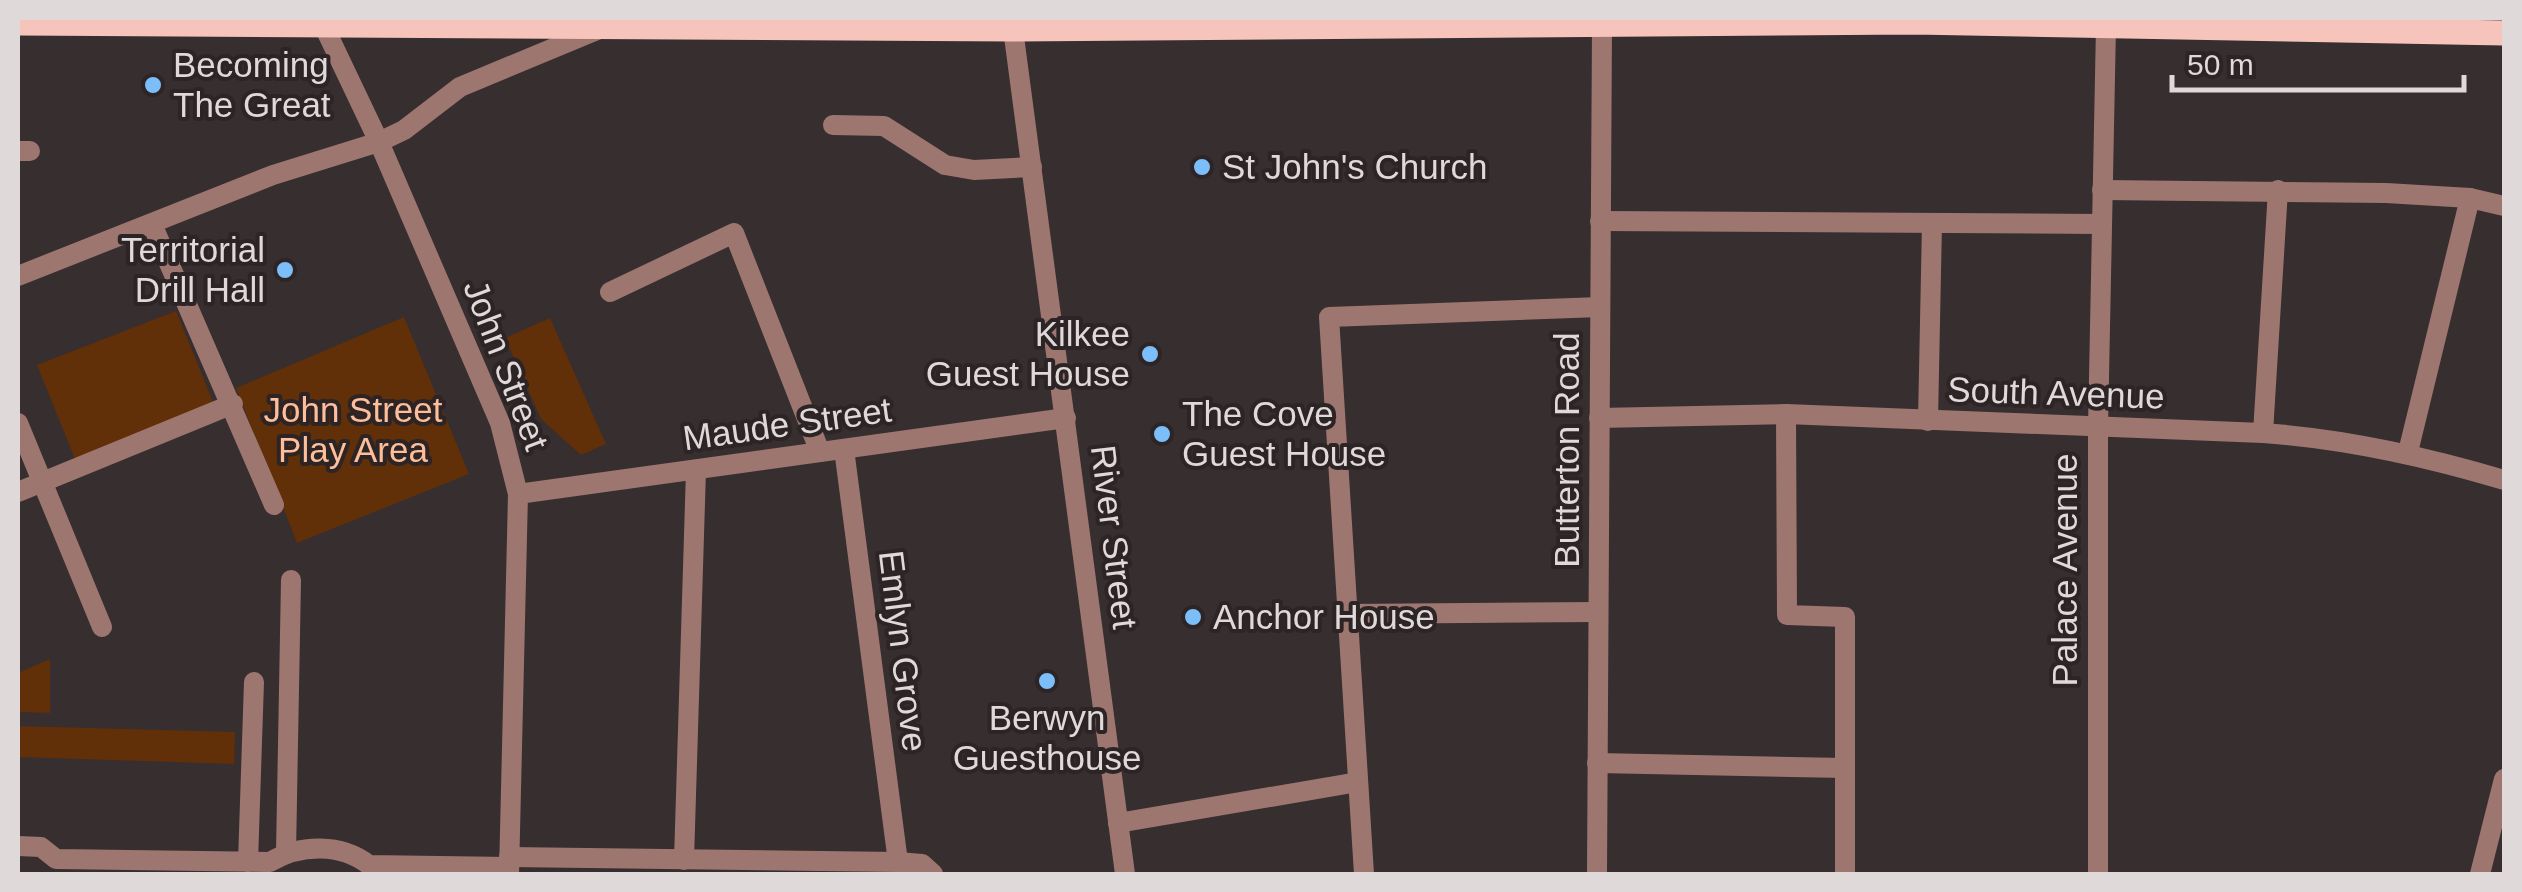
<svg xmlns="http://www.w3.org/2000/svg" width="2522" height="892" font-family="Arial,sans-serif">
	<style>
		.green { fill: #612f08 }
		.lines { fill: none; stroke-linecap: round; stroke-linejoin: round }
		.service { stroke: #9e7670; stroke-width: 20 }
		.minor { stroke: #9e7670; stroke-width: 20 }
		.primary { stroke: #f7c4bc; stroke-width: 25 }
		.poi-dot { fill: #7cbef9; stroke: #2d2426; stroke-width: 4 }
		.labels { text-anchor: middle; stroke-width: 8; stroke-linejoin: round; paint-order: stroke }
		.poi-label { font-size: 35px; fill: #dfd9da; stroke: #2d2426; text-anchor: start }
		.street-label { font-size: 35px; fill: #dfd9da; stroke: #2d2426 }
		.park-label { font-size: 35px; fill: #fdbe99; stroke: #2d2426 }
	</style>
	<rect width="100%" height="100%" fill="#372e30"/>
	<g class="green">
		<polygon points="176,311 214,404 75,459 37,365"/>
		<polygon points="404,317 469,474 297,543 236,388"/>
		<polygon points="550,318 606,444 581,455 541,419 505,338"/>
		<polygon points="50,659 50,713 18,712 18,673"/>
		<polygon points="18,726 235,732 234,764 18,757"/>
	</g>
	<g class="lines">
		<g class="service">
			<polyline points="833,125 884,126 945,165 974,170 1032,167"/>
			<polyline points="18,151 30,151"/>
			<polyline points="2102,190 2386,193 2470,198 2504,206"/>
			<polyline points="1600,221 2102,224"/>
			<polyline points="152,224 274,505"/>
			<polyline points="610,292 734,233 820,452"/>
			<polyline points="1786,414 1787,615 1845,617 1845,874"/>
			<polyline points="1928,421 1932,223"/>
			<polyline points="2263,433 2278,190"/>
			<polyline points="2408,452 2470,198"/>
			<polyline points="18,492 233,404"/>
			<polyline points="1348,614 1598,612"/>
			<polyline points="1597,763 1845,768"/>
			<polyline points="1118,823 1358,782"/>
			<polyline points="286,853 291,580"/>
			<polyline points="684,860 696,470"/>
			<polyline points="248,862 254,682"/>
			<polyline points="898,862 922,864 933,874"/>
			<polyline points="1364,874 1329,317 1600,307"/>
		</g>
		<g class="minor">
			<polyline points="320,18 379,142 500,423 518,494 509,874"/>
			<polyline points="1013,29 1125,874"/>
			<polyline points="18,276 273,175 379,142 404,130 460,87 597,30"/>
			<path d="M1599,418L1786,414L2263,433C2347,439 2424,456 2504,480"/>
			<polyline points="18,423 102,627"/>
			<polyline points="518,494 1066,418"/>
			<path d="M18,846L41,847L56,859L270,862C300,844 341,843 369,865L509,867"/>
			<polyline points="509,857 898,862 844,449"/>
			<polyline points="1597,874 1602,26"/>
			<polyline points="2098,874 2098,428 2106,26"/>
			<polyline points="2480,874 2504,779"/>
		</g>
		<polyline class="primary" points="18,23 1013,29 1915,22 2504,33"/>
	</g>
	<g class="poi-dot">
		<circle cx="153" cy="85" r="10"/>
		<circle cx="1202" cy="167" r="10"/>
		<circle cx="285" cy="270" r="10"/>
		<circle cx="1150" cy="354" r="10"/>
		<circle cx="1162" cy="434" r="10"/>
		<circle cx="1193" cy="617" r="10"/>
		<circle cx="1047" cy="681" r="10"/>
	</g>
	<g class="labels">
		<g class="poi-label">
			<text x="173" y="77">Becoming<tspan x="173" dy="40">The Great</tspan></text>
			<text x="1222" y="179">St John's Church</text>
			<text x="265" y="262" text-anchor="end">Territorial<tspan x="265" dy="40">Drill Hall</tspan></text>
			<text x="1130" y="346" text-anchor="end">Kilkee<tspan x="1130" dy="40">Guest House</tspan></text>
			<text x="1182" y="426">The Cove<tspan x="1182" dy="40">Guest House</tspan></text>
			<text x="1213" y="629">Anchor House</text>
			<text x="1047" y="730" text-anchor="middle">Berwyn<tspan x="1047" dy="40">Guesthouse</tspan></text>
		</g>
		<g class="street-label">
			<text transform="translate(506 365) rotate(69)" y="12">John Street</text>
			<text transform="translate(2056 393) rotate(2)" y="12">South Avenue</text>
			<text transform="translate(787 424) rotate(-8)" y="12">Maude Street</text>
			<text transform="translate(1567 450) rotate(-90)" y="12">Butterton Road</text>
			<text transform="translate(1114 537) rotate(83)" y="12">River Street</text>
			<text transform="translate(2065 570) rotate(-90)" y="12">Palace Avenue</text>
			<text transform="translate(903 651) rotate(83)" y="12">Emlyn Grove</text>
		</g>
		<g class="park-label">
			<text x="353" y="422">John Street<tspan x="353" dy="40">Play Area</tspan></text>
		</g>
	</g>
	<rect width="2522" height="892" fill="none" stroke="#dfd9da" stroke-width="40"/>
	<path d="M2172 75v15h292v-15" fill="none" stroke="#dfd9da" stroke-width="5"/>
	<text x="2187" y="75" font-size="30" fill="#dfd9da" stroke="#2d2426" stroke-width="8" paint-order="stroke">50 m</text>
</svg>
